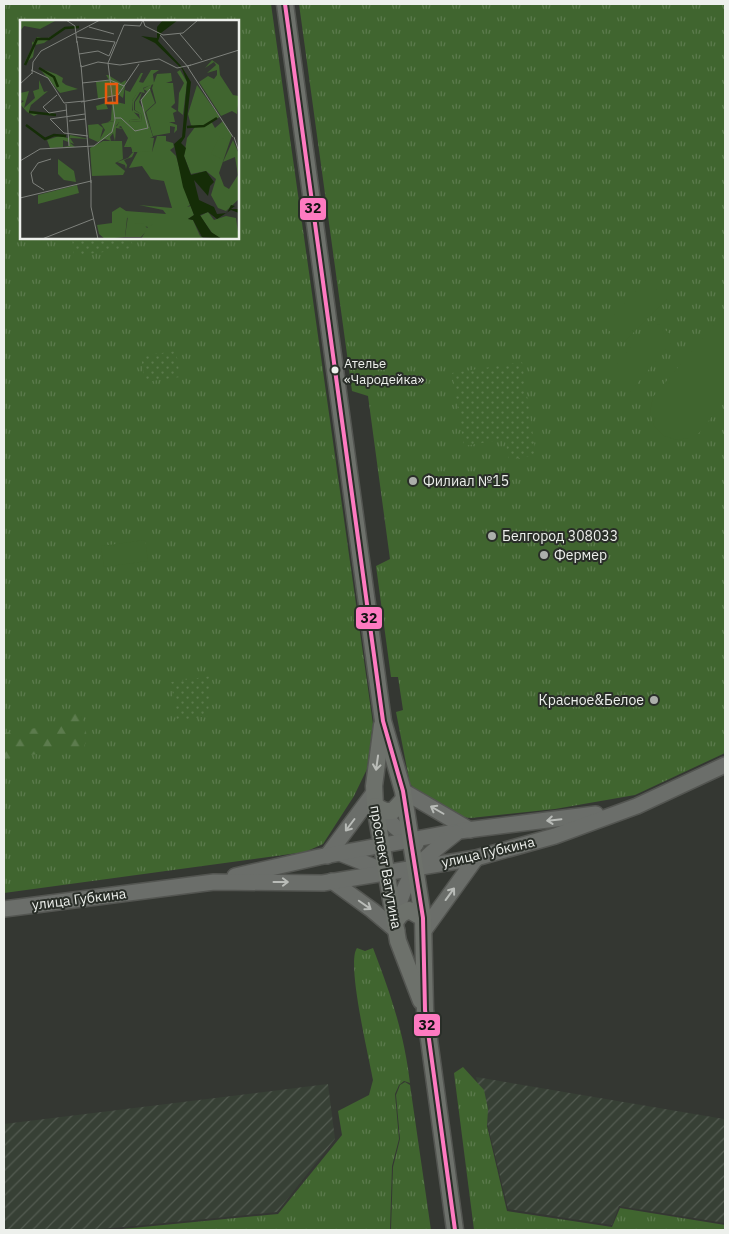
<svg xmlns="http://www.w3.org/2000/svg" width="729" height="1234" font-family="'IBM Plex Sans',sans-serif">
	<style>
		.industrial { fill: url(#industrial-furrows) }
		.grass { fill: url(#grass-tufts); fill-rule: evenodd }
		.forest { fill: url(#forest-firs) }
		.park { fill: url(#park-dots) }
		.garden { fill: #40652f }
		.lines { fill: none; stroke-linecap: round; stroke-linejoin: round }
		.secondary-casing { stroke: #535551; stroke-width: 18 }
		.primary-casing { stroke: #535551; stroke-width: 19 }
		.secondary { stroke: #6b6e6a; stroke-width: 15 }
		.primary { stroke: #6d716b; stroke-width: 16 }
		.bus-1-casing { stroke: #292e28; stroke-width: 8 }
		.bus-1 { stroke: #fe7ac1; stroke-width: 4 }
		.oneway { stroke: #babdb8 }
		.oneway2 { stroke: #b9bcb8 }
		.bus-dot { fill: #edf0ec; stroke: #292e28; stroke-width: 2 }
		.poi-dot { fill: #acafab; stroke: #292e28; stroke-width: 2 }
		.labels { text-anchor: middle; stroke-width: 4; stroke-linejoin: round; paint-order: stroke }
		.bus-label { font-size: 13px; fill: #edf0ec; stroke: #292e28; text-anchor: start }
		.poi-label { font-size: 14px; fill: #edf0ec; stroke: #292e28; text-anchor: start }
		.street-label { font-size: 14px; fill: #edf0ec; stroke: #292e28 }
		.inset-river { fill: none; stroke: #152d07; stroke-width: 2.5 }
		.inset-road { fill: none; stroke: #7e817c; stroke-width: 1 }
		.view { fill: #e8590c; fill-opacity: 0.15; stroke: #e8590c; stroke-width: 2.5 }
		.inset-edge { fill: none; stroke: #edf0ec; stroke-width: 2.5 }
		.line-badge { stroke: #292e28; stroke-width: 2 }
		.pale-badge-label { font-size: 14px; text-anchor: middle; font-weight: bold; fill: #111 }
	</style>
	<defs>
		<pattern id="industrial-furrows" width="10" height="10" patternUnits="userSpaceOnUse" patternTransform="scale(1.25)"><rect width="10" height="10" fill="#374035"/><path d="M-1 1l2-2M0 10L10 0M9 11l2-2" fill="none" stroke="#545c52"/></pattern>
		<pattern id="grass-tufts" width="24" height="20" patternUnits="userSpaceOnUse" patternTransform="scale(1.25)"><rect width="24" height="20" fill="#40652f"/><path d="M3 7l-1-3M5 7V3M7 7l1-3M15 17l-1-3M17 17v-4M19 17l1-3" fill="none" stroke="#5c7b4d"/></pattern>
		<pattern id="forest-firs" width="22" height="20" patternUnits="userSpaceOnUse" patternTransform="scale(1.25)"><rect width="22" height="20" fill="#40652f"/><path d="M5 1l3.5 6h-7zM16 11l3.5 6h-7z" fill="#5c7b4d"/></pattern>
		<pattern id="park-dots" width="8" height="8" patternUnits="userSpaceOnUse" patternTransform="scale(1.25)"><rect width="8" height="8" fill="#40652f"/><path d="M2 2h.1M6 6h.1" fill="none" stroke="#5c7b4d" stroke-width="1.8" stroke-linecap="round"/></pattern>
	</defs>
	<rect width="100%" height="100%" fill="#343732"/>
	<g class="industrial">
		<polygon points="476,1077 724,1119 725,1117 725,1223 619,1206 612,1225 508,1209"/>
		<polygon points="328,1084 335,1139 277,1212 92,1230 4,1230 4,1124"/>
	</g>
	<g class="grass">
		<path d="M4,4H271L373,724L367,769L354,796L323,844L305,852L4,893ZM21,21H238V238H21Z"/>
		<polygon points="299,4 725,4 725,753 635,795 555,809 471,818 462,817 416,790 410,784 396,712 403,710 398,677 391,677 376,566 390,559 368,396 352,391"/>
		<path d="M357,948L365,951L373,948C391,995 404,1033 410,1083L404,1081L399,1085L395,1094L399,1139L392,1166L390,1230H112L278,1214L342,1135L338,1111L369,1095L373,1080C369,1057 346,963 357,948Z"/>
		<polygon points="463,1067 484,1090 488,1109 487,1126 507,1211 612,1227 620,1208 725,1225 725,1230 474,1230 454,1073"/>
		<polygon points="405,1082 410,1085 431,1230 391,1230 393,1167 400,1139 396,1095 400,1085"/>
	</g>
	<path class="forest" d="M72,713H81C85,725 89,735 84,747L4,759V733L62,724Z"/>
	<g class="park">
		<polygon points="72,238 131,238 133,248 74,256"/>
		<polygon points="176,351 180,377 145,382 141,356"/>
		<polygon points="522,362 536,455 509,460 505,439 464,446 452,373"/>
		<polygon points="211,676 208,716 177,721 171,682"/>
	</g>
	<g class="garden">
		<polygon points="646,280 667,299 623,343 604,326"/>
		<polygon points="725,312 725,400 699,433 689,438 677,440 664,436 654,426 650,412 653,397"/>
		<polygon points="653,320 675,338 630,392 609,374"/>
		<polygon points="145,540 148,561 104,567 101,546"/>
	</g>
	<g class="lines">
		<g class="secondary-casing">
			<g id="secondary">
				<polyline points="403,791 470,830"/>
				<polyline points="375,806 395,827 416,844"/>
				<polyline points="342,854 387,872"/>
				<polyline points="327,856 373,794"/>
				<polyline points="235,876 319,857 459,831 596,814"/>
				<polyline points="332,881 372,910 397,931"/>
				<polyline points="4,909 214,882 323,883 476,858 555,836 637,806 725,765"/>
				<path d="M395,920C405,873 419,862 456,833"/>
				<polyline points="425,929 476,858"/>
			</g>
		</g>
		<g class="primary-casing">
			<g id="primary">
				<polyline points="285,4 383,721 403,791 423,918 425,1010 455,1230"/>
				<polyline points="382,725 374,786 375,806 398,941 421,1001"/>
				<polyline points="375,806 385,811 393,811 404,799"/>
				<polyline points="395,922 401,914 409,910 423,918"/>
			</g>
		</g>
		<use href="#secondary" class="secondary"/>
		<use href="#primary" class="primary"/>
		<g class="bus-1-casing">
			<polyline id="bus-1" points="285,4 383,721 403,791 423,918 425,1010 455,1230"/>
		</g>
		<use href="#bus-1" class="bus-1"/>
	</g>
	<defs><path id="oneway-shaft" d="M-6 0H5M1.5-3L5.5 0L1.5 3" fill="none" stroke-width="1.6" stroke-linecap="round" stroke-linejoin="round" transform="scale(1.25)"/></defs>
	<use class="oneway" href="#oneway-shaft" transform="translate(377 763) rotate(98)"/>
	<g class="oneway2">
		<use href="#oneway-shaft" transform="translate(437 810) rotate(-150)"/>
		<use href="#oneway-shaft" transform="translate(554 820) rotate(174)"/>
		<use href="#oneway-shaft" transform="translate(350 825) rotate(127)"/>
		<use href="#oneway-shaft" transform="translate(281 882)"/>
		<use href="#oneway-shaft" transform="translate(450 894) rotate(-54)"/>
		<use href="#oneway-shaft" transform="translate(365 905) rotate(35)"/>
	</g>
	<circle class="bus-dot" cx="335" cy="370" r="4.5"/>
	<g class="poi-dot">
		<circle cx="413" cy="481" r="5"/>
		<circle cx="492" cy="536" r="5"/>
		<circle cx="544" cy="555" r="5"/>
		<circle cx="654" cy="700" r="5"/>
	</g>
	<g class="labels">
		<g class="bus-label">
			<text x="344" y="368">Ателье<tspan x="344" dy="16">«Чародейка»</tspan></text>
		</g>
		<g class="poi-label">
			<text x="423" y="486">Филиал №15</text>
			<text x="502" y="541">Белгород 308033</text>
			<text x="554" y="560">Фермер</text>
			<text x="644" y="705" text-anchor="end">Красное&amp;Белое</text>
		</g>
		<g class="street-label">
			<text transform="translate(488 852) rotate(-13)" y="5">улица Губкина</text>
			<text transform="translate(386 867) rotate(80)" y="5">проспект Ватутина</text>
			<text transform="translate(79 899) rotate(-7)" y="5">улица Губкина</text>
		</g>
	</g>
	<g transform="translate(20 20)">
		<rect width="219" height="219" fill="#343732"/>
		<path d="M121,53H123L119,62L124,63L112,81V90L120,99L110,100L109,102L122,101L121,94L115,90V82L122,72L119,82L124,91L121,80L127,71L123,69L132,64L130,69L135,83L125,92L133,117L130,118H134L132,132H112V127H106L110,119L99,102L96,106L103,109L96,108L95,121L93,113L90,117L91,121L85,119L78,122L69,118L68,105L78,104L83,108L80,119L85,110L81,104L94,101L88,102L91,100L92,85L86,84L88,89L77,90L76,86L92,81L105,84V70L110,72ZM86,55H88L101,63L106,60L103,78L99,75L78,79L76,62L89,60ZM19,60L24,72L28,71L11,85L9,91L18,94L14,96L7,92L0,84L4,81L0,80V73L9,71L4,88L15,78L13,71L19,69ZM49,114V118L50,115L69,119L50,118L54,124L43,120V127L49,126V122L55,127H49L30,128L27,120L39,116L48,118ZM38,139L54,151L56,162L44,160L38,154Z" fill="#40652f"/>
		<path d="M39,12L24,23L15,25L13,37L4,44L13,25L12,24V21L13,23L17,17L26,19ZM192,40L199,45L200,55L213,75L219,76L217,94L212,91L201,96L179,62L188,56L194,59L197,55V50L187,53L196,45L194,42L185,48ZM19,48L36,54L43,58L42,62L46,65L58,69L40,73ZM131,50H139L133,54L134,64L123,68L125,73L120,72L114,82V90L121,94L122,101L110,102L116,109L123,108L120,114L121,111L115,110L108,105L110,100L120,99L119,94L113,92L112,81ZM151,53L152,61L146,63H153L155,83L151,87L157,91L153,93L155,102H149L157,105V110L154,113L155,107L150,106V113L133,116L126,92L136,83L132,68L137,54ZM177,65L200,97L191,101L195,108L203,101L212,115L199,153L204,166L209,169L218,155L215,137L203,142L213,120L219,134V179L206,191L198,188L191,175L196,159L186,151L171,154L164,136L167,118L175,107L171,105L168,94ZM99,102L105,104L111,116L109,125L106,126L112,127L114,133L112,137L104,140L107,145L106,149L105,145L97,142L108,138L113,132L111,127H104L108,118L101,106L96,108ZM137,116H146V121L153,123L154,127L150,130L156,136L170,185L167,187L171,186L174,195L168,199L173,200L180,216L185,219H121L128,207L114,204V196L107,198L105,217L85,219L79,214L77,205L92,203V192L100,187L106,191L146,194L143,190L119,185L152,188L144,161L131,159L122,146L109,148L118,131L132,132ZM188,192L194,200L206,196L216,198L219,219H202L193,214L180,196Z" fill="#40652f"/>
		<path d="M160,50L167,62L163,95L158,91L159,73L164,63L157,52Z" fill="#40652f"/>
		<path d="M0,0H37L20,9L4,6L0,11ZM210,115L202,139L191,134L200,116L204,119ZM83,121H102L103,139L95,143L105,151L103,155L72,156L70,128Z" fill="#40652f"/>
		<path d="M57,165L59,173L18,184V175ZM108,196H114V204L123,203L127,208L133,204L121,217H105Z" fill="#40652f"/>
		<path d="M143,0H158L141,13L138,21L162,47L171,62L165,117L161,123L166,128L164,136L171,155L186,151L194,162L190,166L188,176L174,160L179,180L194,187L197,194L207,193L211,185L215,186L211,189H219V193L211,190L197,199L188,192L180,195L191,212L202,219L182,217L173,200L168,199L174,195L163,167L154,124L162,117L167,62L162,49L135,23L121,16L137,18V7Z" fill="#152d07"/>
		<path class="inset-river" d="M5,45L17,19H29L45,8L59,7M19,48L34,57L38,67M9,92L36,95M6,105L25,119L34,115L46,116M167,107L184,106L197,98"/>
		<path class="inset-road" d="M46,0L55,6L57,23M123,0L125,6L143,15L163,13L178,0M104,5L120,6L123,0M69,7L94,14M160,14L182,40M140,15L169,48M57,17L95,22L89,36M57,21L61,47L78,42L100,45L139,39L157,48L171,45M59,34L78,31L89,36M61,45L71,163M167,46L213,117M168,46L219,30M11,50L28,58L44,83L64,81M12,54L13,42L21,31L80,0M62,63L90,60L104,66M0,64L12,53M37,75L23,87L29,93L47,90M61,82L98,75L119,44M46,84L49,126M95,98H101L115,111L128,108L121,80L130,69M49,101L65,99M44,113L30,99L65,94M44,113L68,116M214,117L219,132M0,141L20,129L74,126L92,112L95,100L88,43L104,5M71,160V187L78,219M24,170L13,163L11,153L18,143L31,139M0,178L71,161M22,219L73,199"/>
		<path class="view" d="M86,64H97V83H86Z"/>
		<rect width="219" height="219" class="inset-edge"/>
	</g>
	<g class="line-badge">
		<rect x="299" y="197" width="28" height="24" rx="5" fill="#fe7ac1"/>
		<rect x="355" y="606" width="28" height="24" rx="5" fill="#fe7ac1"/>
		<rect x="413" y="1013" width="28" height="24" rx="5" fill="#fe7ac1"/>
	</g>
	<g class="pale-badge-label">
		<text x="313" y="213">32</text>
		<text x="369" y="623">32</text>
		<text x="427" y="1030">32</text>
	</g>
	<rect width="729" height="1234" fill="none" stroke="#edf0ec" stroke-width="10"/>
</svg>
